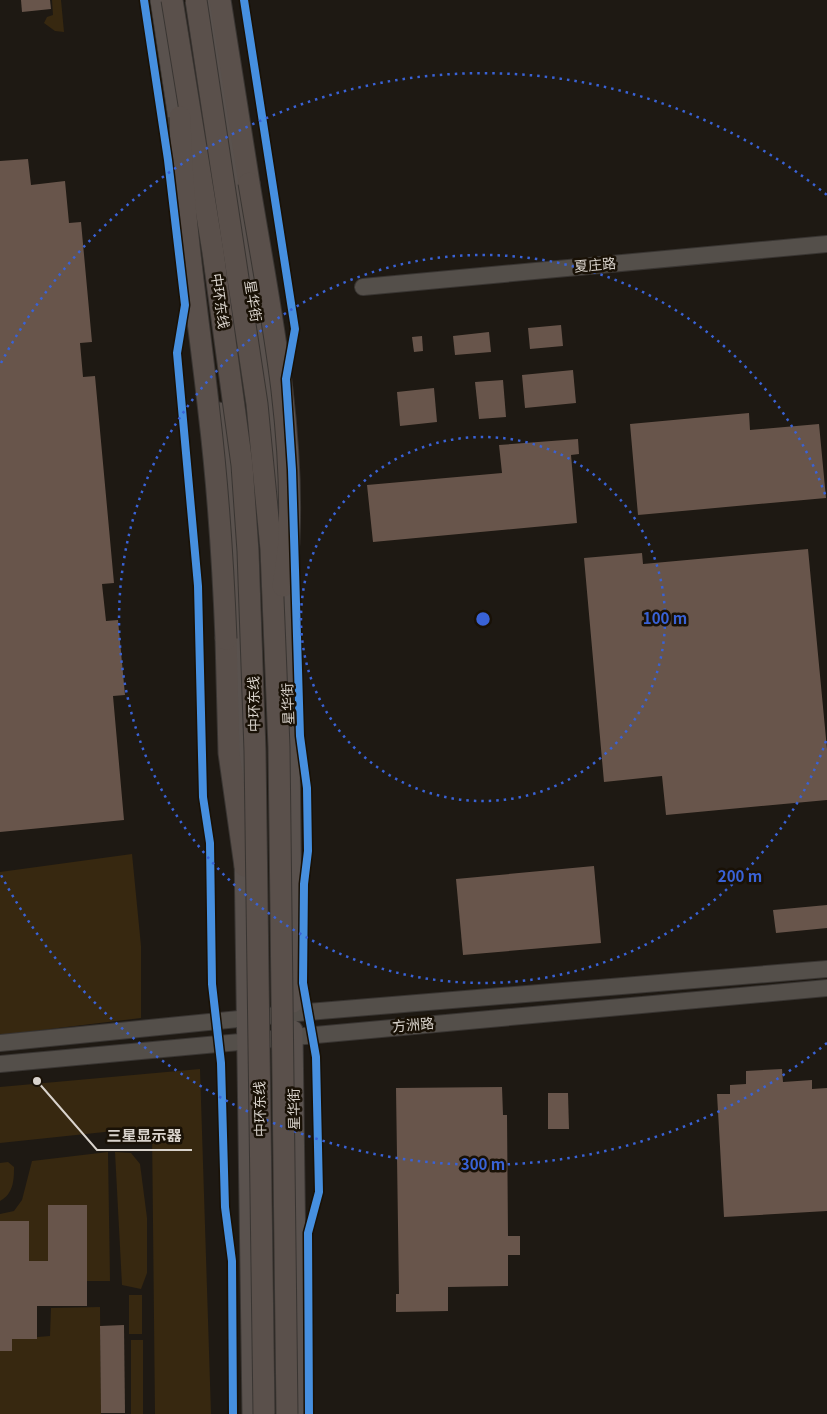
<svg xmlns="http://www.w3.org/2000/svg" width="827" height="1414" font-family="Georgia,'Noto Sans SC',serif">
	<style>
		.green { fill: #372810 }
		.building { fill: #68554b }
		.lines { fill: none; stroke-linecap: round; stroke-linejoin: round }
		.secondary-casing { stroke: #393532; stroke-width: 18 }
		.primary-casing { stroke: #393532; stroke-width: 21 }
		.highway-casing { stroke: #393532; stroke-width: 23 }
		.secondary { stroke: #544f4a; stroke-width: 16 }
		.primary { stroke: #5a524e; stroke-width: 19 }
		.highway { stroke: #5a504b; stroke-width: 21 }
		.highway-bridge-casing { stroke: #393532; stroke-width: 23; stroke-linecap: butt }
		.highway-bridge { stroke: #5a504b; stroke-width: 21 }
		.cycleway-casing { stroke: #191106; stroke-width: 11 }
		.cycleway { stroke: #468fdf; stroke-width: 8 }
		.ring { fill: none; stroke: #3962d6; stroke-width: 2.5; stroke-dasharray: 2.5 5 }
		.labels { text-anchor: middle; stroke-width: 5; stroke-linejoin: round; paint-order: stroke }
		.street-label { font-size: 14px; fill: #d9d3cc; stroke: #191106 }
		.centre { fill: #3962d6; stroke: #191106; stroke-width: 2.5 }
		.ring-label { font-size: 15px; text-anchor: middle; font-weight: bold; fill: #3962d6; stroke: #191106; stroke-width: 5; stroke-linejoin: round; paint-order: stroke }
		.leader { fill: none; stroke: #d9d3cc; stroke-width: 2 }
		.callout-dot { fill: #d9d3cc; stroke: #191106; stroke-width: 2 }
		.callout-label { font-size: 15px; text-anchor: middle; font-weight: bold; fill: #d9d3cc; stroke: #191106; stroke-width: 5; stroke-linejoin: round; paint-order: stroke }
	</style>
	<rect width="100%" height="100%" fill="#1e1913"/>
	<g class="green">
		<polygon points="52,0 61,0 64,32 55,31 44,23 47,17 53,15"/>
		<polygon points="132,854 141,946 141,1018 0,1035 0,872"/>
		<polygon points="200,1069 211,1414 155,1414 152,1127 0,1143 0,1087"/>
		<polygon points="108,1152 110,1281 87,1281 87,1205 48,1205 48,1261 29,1261 29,1221 0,1221 0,1214 14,1211 22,1200 32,1161"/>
		<polygon points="115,1152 131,1153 140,1164 147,1218 147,1273 141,1289 122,1285"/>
		<path d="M8,1162L14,1167C14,1181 13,1194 0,1201V1163Z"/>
		<rect x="129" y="1295" width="13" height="39"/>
		<polygon points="100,1307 101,1414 0,1414 0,1351 12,1350 12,1339 50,1336 51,1308"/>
		<rect x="131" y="1340" width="12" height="74"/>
	</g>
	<g class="building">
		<polygon points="21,0 50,0 51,9 22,12"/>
		<polygon points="28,159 31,185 65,181 69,223 81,222 92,342 80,343 83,377 95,376 114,583 102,584 106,621 118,620 125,695 113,696 124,820 0,832 0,161"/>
		<polygon points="561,325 563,346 530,349 528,328"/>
		<polygon points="489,332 491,352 455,355 453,336"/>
		<polygon points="422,336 423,351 414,352 412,337"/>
		<polygon points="573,370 576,403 525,408 522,375"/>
		<polygon points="503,380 506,417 479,419 475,382"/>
		<polygon points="434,388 437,422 400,426 397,392"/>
		<polygon points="749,413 750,430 819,424 826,498 638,515 630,424"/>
		<polygon points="578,439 579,454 571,455 577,523 373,542 367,485 502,473 499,445"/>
		<polygon points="808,549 827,749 827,800 666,815 662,776 604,782 584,558 642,553 643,564"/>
		<polygon points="594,866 601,943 463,955 456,879"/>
		<polygon points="827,905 827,928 776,933 773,910"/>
		<polygon points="782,1069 783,1082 812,1080 812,1089 827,1088 827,1211 724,1217 717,1094 730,1094 730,1085 746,1084 746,1071"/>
		<polygon points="502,1087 503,1115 507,1115 508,1236 520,1236 520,1255 508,1255 508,1286 448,1287 448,1311 396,1312 396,1294 399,1294 396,1088"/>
		<polygon points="548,1093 568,1093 569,1129 548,1129"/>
		<polygon points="48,1205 87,1205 87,1306 37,1306 37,1339 12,1339 12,1351 0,1351 0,1221 29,1221 29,1261 48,1261"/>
		<polygon points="124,1325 125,1413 101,1413 100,1326"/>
	</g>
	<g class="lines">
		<g class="secondary-casing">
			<g id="secondary">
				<polyline points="363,287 827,244"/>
				<polyline points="0,1043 308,1012 827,969"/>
				<polyline points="0,1064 827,988"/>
			</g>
		</g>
		<g class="primary-casing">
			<g id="primary">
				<polyline points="160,0 180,132"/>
				<polyline points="208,0 277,462 280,521"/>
				<polyline points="219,412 233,553 242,791"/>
				<polyline points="283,570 290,748 293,1003"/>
				<polyline points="244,851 252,1414"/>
				<polyline points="293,1030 298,1414"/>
			</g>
		</g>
		<g class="highway-casing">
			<g id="highway">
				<polyline points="220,0 249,183"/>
				<polyline points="226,639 229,753 245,866"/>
			</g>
		</g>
		<use href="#secondary" class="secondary"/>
		<use href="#primary" class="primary"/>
		<use href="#highway" class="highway"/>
		<g class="highway-bridge-casing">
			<g id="highway-bridge">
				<polyline points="172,0 213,252 242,465 248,551 255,751 264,1414"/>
				<polyline points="196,0 257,404 271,549 279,747 287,1414"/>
				<path d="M180,117C182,216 198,313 209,412C218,487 223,563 226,639"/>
				<path d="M249,183C268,299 294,419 289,537C289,554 285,570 283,586"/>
			</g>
		</g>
		<use href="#highway-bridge" class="highway-bridge"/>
		<g class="cycleway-casing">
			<g id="cycleway">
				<polyline points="144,0 168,160 185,305 177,353 198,586 203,797 210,843 212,984 221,1063 225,1207 232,1261 233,1414"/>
				<polyline points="244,0 295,329 286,379 292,470 300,736 307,788 308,851 304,884 303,983 316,1057 319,1192 308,1233 309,1414"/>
			</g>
		</g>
		<use href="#cycleway" class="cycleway"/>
	</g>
	<g class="ring">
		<circle cx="483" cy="619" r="182"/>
		<path d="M826 741A364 364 0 1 1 826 497"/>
		<path d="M827 1043A546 546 0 0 1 1 875M1 363A546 546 0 0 1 827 195"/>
	</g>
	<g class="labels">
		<g class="street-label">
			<text transform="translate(595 265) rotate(-5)" y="5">夏庄路</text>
			<text transform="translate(220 301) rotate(82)" y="5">中环东线</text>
			<text transform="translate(253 301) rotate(81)" y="5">星华街</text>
			<text transform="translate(254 704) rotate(-91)" y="5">中环东线</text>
			<text transform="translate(288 704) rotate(-92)" y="5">星华街</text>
			<text transform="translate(413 1025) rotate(-5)" y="5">方洲路</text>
			<text transform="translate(260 1109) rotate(-91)" y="5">中环东线</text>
			<text transform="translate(294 1109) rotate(-91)" y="5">星华街</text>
		</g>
	</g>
	<circle cx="483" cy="619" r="8" class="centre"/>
	<g class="ring-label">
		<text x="665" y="624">100 m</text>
		<text x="740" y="882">200 m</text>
		<text x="483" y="1170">300 m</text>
	</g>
	<path class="leader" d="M37 1081L97 1150H192"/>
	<circle class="callout-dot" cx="37" cy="1081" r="5"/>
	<g class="callout-label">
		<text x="144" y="1141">三星显示器</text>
	</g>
</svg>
